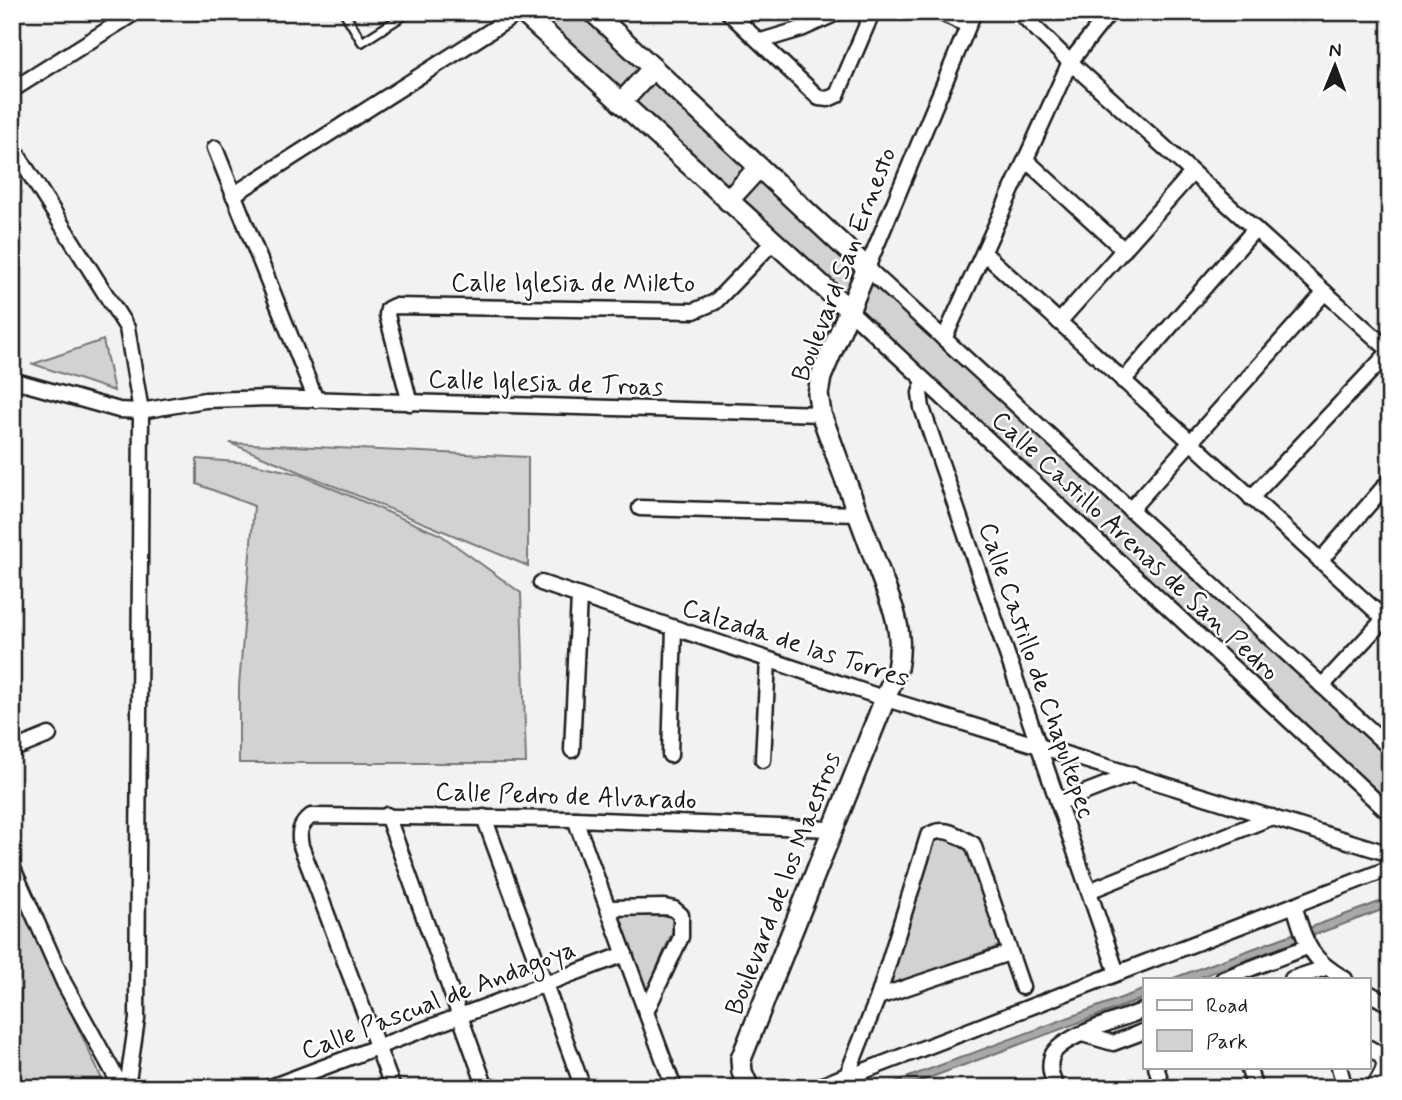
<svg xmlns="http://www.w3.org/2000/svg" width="1402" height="1100" font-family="Mynerve,sans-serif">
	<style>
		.green { fill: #d2d2d2; stroke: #777; stroke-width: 2 }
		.water { fill: #a8a8a8; stroke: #707070; stroke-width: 2 }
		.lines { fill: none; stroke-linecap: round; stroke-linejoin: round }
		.service-casing { stroke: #1c1c1c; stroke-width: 12 }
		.minor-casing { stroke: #1c1c1c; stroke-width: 19 }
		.secondary-casing { stroke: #1c1c1c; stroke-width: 24 }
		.service { stroke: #fff; stroke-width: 7 }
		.minor { stroke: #fff; stroke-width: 14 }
		.secondary { stroke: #fff; stroke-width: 19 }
		.labels { text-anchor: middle; stroke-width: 5; stroke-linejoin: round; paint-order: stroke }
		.street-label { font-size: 26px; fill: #1c1c1c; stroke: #fff }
	</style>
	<rect width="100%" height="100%" fill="#f2f2f2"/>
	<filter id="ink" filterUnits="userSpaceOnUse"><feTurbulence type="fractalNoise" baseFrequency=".0143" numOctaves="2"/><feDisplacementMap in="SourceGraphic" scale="14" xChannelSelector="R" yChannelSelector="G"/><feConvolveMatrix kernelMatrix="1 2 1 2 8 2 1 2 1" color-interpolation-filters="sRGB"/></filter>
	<g filter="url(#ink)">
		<g class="green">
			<polygon points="529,12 587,12 1390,752 1390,811"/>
			<polygon points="103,340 114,391 33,364"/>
			<polygon points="230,443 528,457 528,566"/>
			<polygon points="197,459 250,463 299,474 441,535 521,593 526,763 239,763 239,686 254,506 197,484"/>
			<polygon points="937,835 947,836 969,848 1002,945 885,988 932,841"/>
			<polygon points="12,884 106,1088 29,1088 12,1079"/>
			<polygon points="620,916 670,916 676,923 646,994"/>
		</g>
		<g class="water">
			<polygon points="1390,898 1390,907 1195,979 1171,979"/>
			<polygon points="1145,989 1145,998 902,1088 879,1088"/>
		</g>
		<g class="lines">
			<g class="service-casing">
				<polyline id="service" points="344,12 362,42 409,12"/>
			</g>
			<g class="minor-casing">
				<g id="minor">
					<polyline points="728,12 819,98 828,99 837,95 869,20 867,12"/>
					<polyline points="939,12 968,25"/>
					<polyline points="974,12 867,268 1390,748"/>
					<polyline points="1019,12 1070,62 1390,351"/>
					<polyline points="761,41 801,29 839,12"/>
					<polyline points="12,90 136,12"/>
					<polyline points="12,146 127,328 141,411 137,1019 127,1088"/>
					<polyline points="215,148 316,400"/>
					<polyline points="1026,160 1124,250"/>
					<polyline points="233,195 520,12"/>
					<polyline points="984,253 1390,624"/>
					<polyline points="849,310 1390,814"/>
					<polyline points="1059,322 1192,173"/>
					<polyline points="944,339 1070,62 1110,12"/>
					<polyline points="12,380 119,410 141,411 205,400 269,398 821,414"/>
					<polyline points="924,381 920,393 922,408 1117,973"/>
					<polyline points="1123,381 1255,229"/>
					<polyline points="410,403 387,315 388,309 394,306 694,311 715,302 773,242"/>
					<polyline points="1251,498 1390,351"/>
					<polyline points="640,508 858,514"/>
					<polyline points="1130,510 1325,292"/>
					<polyline points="1320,561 1390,480"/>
					<polyline points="541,583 883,698 1390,854"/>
					<polyline points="1322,686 1389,614"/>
					<polyline points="12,750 49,735"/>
					<polyline points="572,750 579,596"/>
					<polyline points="670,755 674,628"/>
					<polyline points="763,760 768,660"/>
					<polyline points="1058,803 1133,774"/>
					<polyline points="387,815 486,1088"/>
					<polyline points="484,817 583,1088"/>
					<polyline points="575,819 674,1088"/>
					<polyline points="12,866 64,983 122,1088"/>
					<polyline points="1089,891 1272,817"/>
					<path d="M1294,905C1306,944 1308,958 1345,979"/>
					<polyline points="608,908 665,907 674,909 681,915 681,937 646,1012"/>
					<polyline points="1223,979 1307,947"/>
					<polyline points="1292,979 1325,968"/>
					<polyline points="1369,993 1390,1005"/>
					<polyline points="878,997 1009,953"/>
					<polyline points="1082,1034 1113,1043 1145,1031"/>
					<path d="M1369,1048C1392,1060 1385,1069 1373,1088"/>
					<polyline points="1156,1067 1163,1088"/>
					<polyline points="1248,1067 1255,1088"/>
					<polyline points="1339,1067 1345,1088"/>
					<polyline points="846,1078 1390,868"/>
					<path d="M846,1078L878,997L928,836C943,824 958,836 973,844L1022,987"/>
					<polyline points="268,1088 625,954"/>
					<path d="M393,1088L301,846C298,832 300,825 311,816L575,819L831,829"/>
					<path d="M1056,1088C1052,1077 1048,1067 1052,1056C1060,1036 1124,1018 1145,1010"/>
				</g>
			</g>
			<g class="secondary-casing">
				<g id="secondary">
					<polyline points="522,12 849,310"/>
					<path d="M593,12L867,268L821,377L818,394L821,414L894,611C900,633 901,648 897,669L741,1059L742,1072L749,1088"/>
					<polyline points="621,103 653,68"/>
					<polyline points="728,201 759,167"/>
					<polyline points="822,1088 846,1078"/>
				</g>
			</g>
			<use href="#service" class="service"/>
			<use href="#minor" class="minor"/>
			<use href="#secondary" class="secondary"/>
		</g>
	</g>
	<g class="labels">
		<g class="street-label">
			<text transform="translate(843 264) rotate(-69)" y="9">Boulevard San Ernesto</text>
			<text x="573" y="291">Calle Iglesia de Mileto</text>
			<text transform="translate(546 382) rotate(2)" y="9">Calle Iglesia de Troas</text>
			<text transform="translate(1136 545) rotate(43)" y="9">Calle Castillo Arenas de San Pedro</text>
			<text transform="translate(796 642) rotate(18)" y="9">Calzada de las Torres</text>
			<text transform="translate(1038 670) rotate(71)" y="9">Calle Castillo de Chapultepec</text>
			<text transform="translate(566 795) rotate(2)" y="9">Calle Pedro de Alvarado</text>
			<text transform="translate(782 883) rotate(-69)" y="9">Boulevard de los Maestros</text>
			<text transform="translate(438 999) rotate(-21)" y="9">Calle Pascual de Andagoya</text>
		</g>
	</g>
	<rect width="1402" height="1100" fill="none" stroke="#fff" stroke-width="42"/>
	<rect x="21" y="21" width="1360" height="1058" fill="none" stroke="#1c1c1c" stroke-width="2.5" filter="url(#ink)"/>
	<rect x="1143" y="978" width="228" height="91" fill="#ffffff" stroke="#a4a4a4" stroke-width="2"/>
	<rect x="1157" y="1000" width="35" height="10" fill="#ffffff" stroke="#a4a4a4" stroke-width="2"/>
	<text x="1206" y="1012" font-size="21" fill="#1c1c1c">Road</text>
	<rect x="1157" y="1030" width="35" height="21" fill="#d2d2d2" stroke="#a4a4a4" stroke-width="2"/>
	<text x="1206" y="1048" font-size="21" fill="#1c1c1c">Park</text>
	<g transform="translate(1335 66) rotate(1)" stroke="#ffffff" stroke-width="5" paint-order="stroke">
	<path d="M0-5L12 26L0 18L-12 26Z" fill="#1c1c1c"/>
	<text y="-10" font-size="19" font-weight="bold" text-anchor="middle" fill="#1c1c1c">N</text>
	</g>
</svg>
